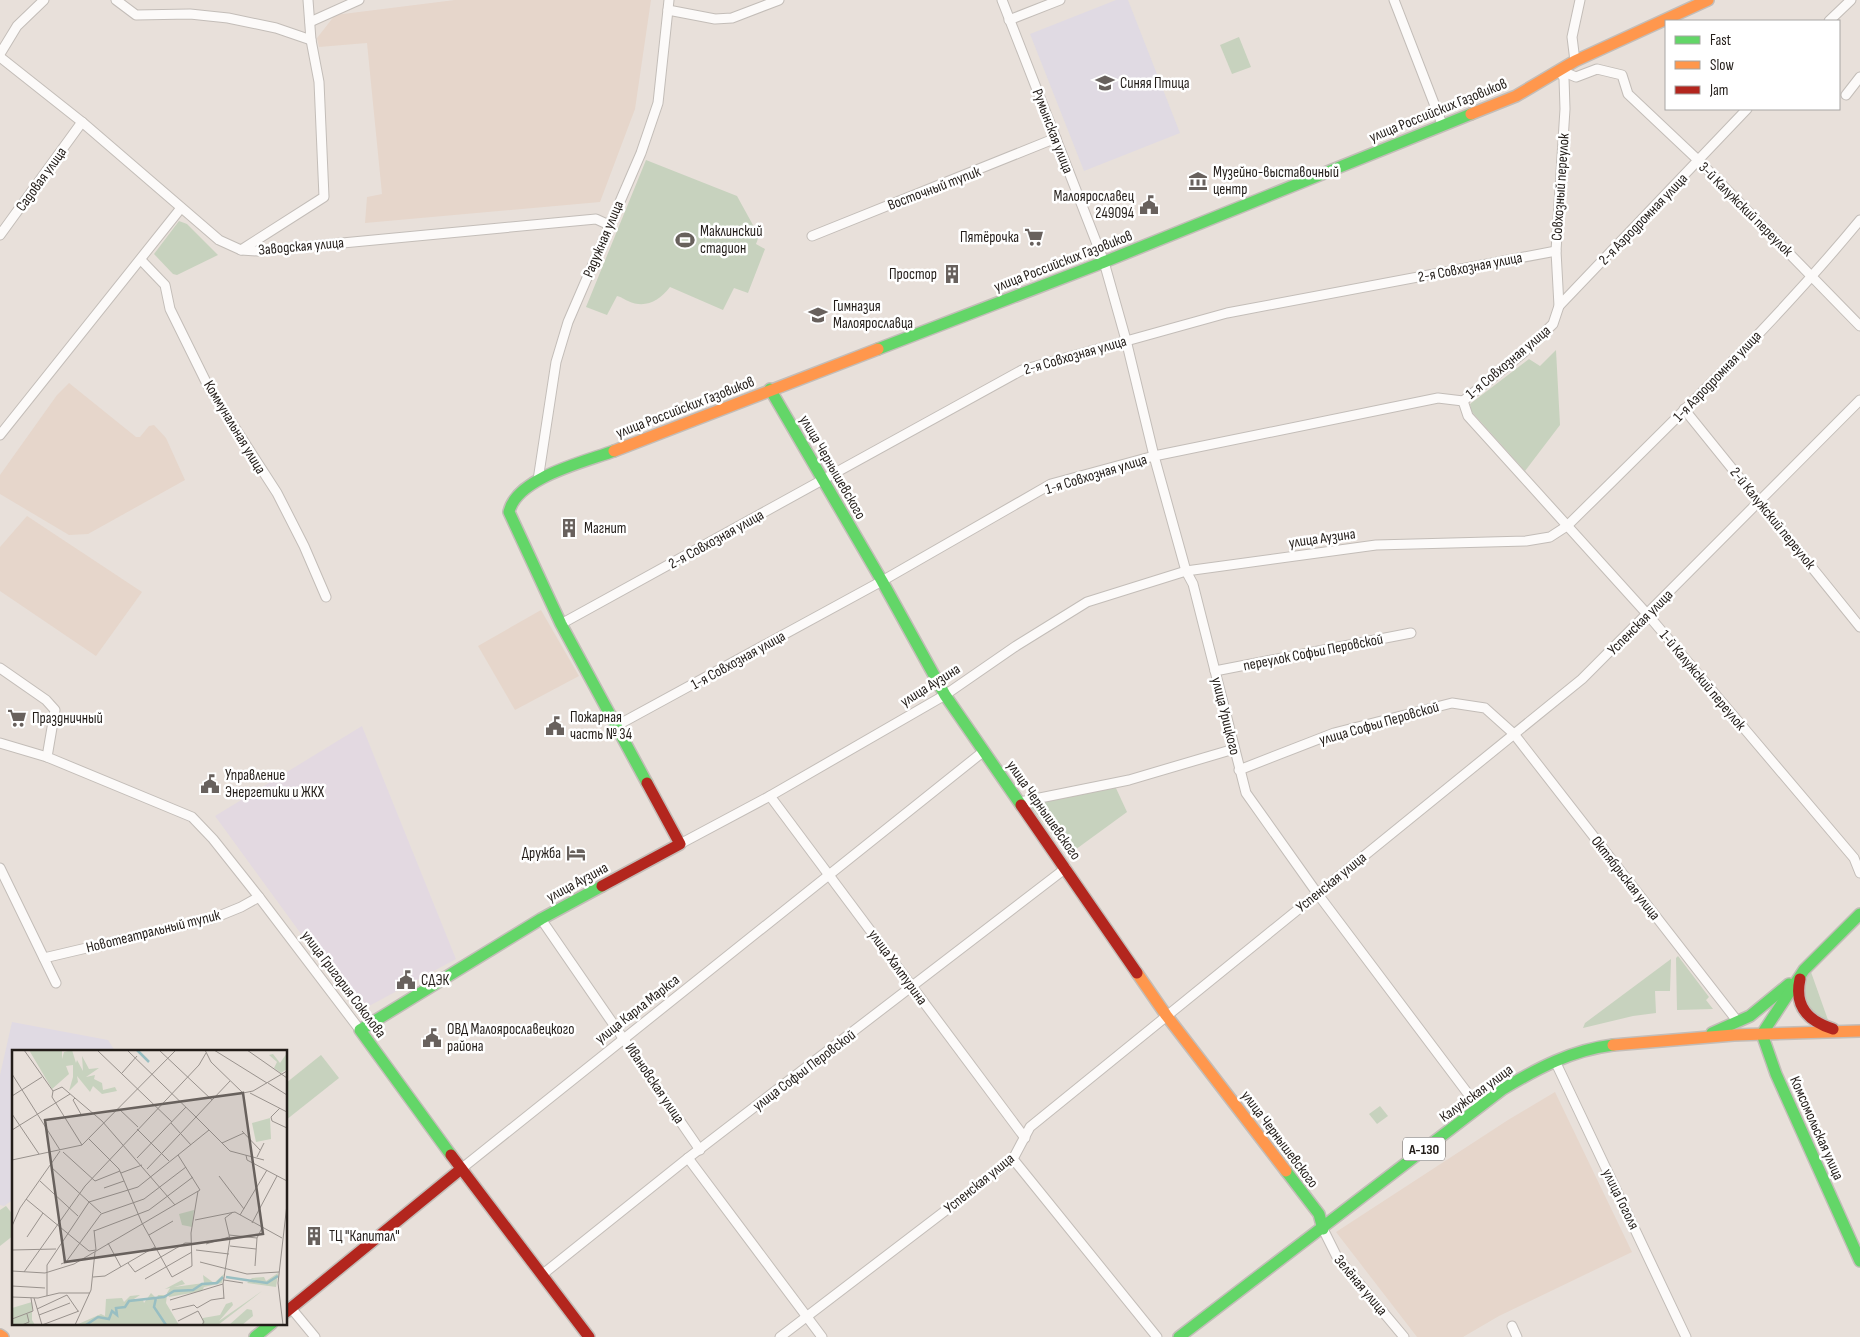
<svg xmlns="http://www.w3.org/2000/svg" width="1860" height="1337" font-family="'Sofia Sans Condensed',sans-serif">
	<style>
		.commercial { fill: #e3d9e1 }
		.built { fill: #e6d6cb }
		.education { fill: #e0dae3 }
		.green { fill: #c7d2be }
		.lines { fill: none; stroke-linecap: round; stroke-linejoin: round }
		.street-casing { stroke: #c3bdb8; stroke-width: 11 }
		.fast-casing { stroke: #c3bdb8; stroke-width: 14 }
		.slow-casing { stroke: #c3bdb8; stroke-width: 14 }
		.jam-casing { stroke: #c3bdb8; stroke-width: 14 }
		.street { stroke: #fcfaf9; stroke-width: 9 }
		.fast { stroke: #63d668; stroke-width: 11 }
		.slow { stroke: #ff974d; stroke-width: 11 }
		.jam { stroke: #b3261e; stroke-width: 11 }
		.labels { text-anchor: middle; stroke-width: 5; stroke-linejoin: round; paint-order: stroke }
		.shield { fill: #fff; stroke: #65615e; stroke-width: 1 }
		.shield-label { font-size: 14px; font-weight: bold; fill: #231d19 }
		.poi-label { font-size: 15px; fill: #231d19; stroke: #fff; text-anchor: start }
		.street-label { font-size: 15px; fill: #231d19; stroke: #fff }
		.inset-river { fill: none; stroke: #98bec2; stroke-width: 2.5 }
		.inset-road { fill: none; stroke: #99928d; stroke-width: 1 }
		.view { fill: #68615d; fill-opacity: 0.15; stroke: #68615d; stroke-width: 2.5 }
		.inset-edge { fill: none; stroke: #231d19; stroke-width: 2.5 }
	</style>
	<rect width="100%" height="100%" fill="#e8e0da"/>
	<polygon class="commercial" points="362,726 456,959 358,1012 215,816"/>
	<g class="built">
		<polygon points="455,0 651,0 635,109 600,202 365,223 367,197 382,194 367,43 319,47 317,38 335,15"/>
		<polygon points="69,383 136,437 140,437 149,426 154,425 166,438 185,480 88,534 69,535 0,494 0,475 57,395"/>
		<polygon points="27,516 142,592 96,656 0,591 0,547"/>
		<polygon points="541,610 579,676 515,710 478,646"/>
		<polygon points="1555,1092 1632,1252 1499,1316 1463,1337 1417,1337 1336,1232 1508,1120"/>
	</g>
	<g class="education">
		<polygon points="1116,0 1128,0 1180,133 1084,171 1030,34"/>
		<polygon points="12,1022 108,1040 115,1051 14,1051 14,1199 4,1206 0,1205 0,1075"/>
	</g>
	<g class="green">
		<polygon points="1239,37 1251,67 1232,74 1220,45"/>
		<path d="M646,160L737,196L759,236L756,244L765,249L748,293L734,288L723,310L670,287C659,301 645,309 628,301C623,299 622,297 617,296L607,315L586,307Z"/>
		<polygon points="179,221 187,224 218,255 177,275 173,274 154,254"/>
		<polygon points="1556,350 1560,425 1525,471 1471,411 1470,404 1529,359 1540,366"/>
		<polygon points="1115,786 1127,812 1068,855 1029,804"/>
		<polygon points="1678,956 1709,997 1706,1000 1713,1009 1677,1010 1676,958"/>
		<polygon points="1671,959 1670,991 1655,991 1656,1013 1633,1016 1583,1028 1585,1023"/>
		<path d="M1811,972L1828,1020L1824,1021C1819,1018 1810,1014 1807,1009C1799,997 1801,982 1811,972Z"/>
		<polygon points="321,1055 339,1078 286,1120 286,1083"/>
		<polygon points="1380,1106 1388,1116 1377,1124 1369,1114"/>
		<polygon points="6,1206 14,1216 14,1235 0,1246 0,1210"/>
	</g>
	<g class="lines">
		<g class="street-casing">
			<g id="street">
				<polyline points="116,0 136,15 190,14 228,18 276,28 311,40"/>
				<polyline points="1002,0 1104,262 1126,340 1154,456 1186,571 1193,584 1246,793 1317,893 1478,1107"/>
				<polyline points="1394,0 1442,124"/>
				<polyline points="668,10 715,19 732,18 779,0"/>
				<polyline points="1009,20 1060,0"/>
				<polyline points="1829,21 1851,0"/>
				<polyline points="310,22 359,0"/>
				<polyline points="0,54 17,26 44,0"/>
				<polyline points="0,57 82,122 219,240 241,250 258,251 596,219 609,225"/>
				<polyline points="1575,61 1572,37 1580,0"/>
				<polyline points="1559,70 1576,77 1597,69 1622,75 1628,94 1699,161 1860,326"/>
				<polyline points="1846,95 1860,77"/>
				<polyline points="0,235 82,122"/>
				<polyline points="812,236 1056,138"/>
				<polyline points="241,250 324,197 319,82 311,40 308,0"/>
				<polyline points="141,260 165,285 170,309 208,386 277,493 304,546 326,597"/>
				<polyline points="1559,306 1747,109"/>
				<polyline points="1463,401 1468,416 1648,615 1854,858 1860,873"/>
				<polyline points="1684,409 1860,627"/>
				<polyline points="0,435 181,208"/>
				<polyline points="538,480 556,362 568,322 641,153 658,103 669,0"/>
				<polyline points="561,624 1022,370 1227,313 1556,251"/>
				<polyline points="0,668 46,700 55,710 47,757"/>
				<polyline points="1215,671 1411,633"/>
				<polyline points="616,726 882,581 1051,484 1154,456 1438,398 1463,401 1523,353 1553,324 1559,306 1556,251 1565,109 1564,78 1559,70"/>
				<polyline points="0,743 47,757 192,817 213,839 259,897 360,1030"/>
				<polyline points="1239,770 1334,733 1452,703 1485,708 1514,734 1738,1022"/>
				<polyline points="770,796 1025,1138"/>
				<polyline points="1020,802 1129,780 1234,749"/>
				<path d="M680,844L770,796L945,695L1016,646L1087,602L1186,571L1376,545L1526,541L1550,537L1567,526C1667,427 1770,329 1860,220"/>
				<polyline points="0,868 56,983"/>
				<polyline points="541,919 700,1150"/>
				<polyline points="44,958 214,918 241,907 259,897"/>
				<polyline points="1555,1061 1686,1337"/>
				<polyline points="688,1158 822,1337"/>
				<polyline points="1013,1159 1157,1337"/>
				<polyline points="461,1169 984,751"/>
				<polyline points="1323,1229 1337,1257 1404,1337"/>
				<polyline points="543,1274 688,1158 1066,868"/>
				<polyline points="291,1308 315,1337"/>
				<polyline points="1512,1326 1517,1337"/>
				<polyline points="780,1337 1013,1159 1030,1127 1582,679 1860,400"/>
			</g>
		</g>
		<g class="fast-casing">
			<g id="fast">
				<polyline points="878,349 1104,262 1471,114"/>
				<polyline points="770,389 882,581 945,695 1021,805"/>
				<path d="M614,451C584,462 516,478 509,512L561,624L647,783"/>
				<polyline points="1712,1033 1750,1016 1789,984"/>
				<polyline points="1762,1034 1776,1074 1860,1261"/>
				<polyline points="1762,1034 1804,970 1860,914"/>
				<polyline points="451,1155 360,1030 541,919 602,886"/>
				<polyline points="1286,1171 1319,1214 1323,1229"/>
				<polyline points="255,1337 272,1323"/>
				<path d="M1179,1337L1503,1089C1538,1068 1572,1050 1613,1045"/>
			</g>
		</g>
		<g class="slow-casing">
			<g id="slow">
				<polyline points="1471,114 1516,96 1575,61 1708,0"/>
				<polyline points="614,451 878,349"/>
				<polyline points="1137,973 1166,1015 1286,1171"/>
				<polyline points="1613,1045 1734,1035 1860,1031"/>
				<polyline points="0,1335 3,1337"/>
			</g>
		</g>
		<g class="jam-casing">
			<g id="jam">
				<polyline points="1021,805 1137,973"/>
				<polyline points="602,886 680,844 647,783"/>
				<path d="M1800,979C1794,1006 1808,1021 1833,1029"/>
				<polyline points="451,1155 589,1337"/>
				<polyline points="286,1312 461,1169"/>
			</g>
		</g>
		<use href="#street" class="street"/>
		<use href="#fast" class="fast"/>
		<use href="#slow" class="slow"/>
		<use href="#jam" class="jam"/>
	</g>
	<defs>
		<g id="school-bare" transform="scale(1.5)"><path d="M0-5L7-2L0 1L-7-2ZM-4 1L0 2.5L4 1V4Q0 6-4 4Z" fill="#68615d" stroke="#fff" stroke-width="2.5" paint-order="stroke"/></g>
		<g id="museum-bare" transform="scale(1.5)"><path d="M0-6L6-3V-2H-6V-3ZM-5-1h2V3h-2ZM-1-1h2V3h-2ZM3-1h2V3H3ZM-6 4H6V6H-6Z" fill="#68615d" stroke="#fff" stroke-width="2.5" paint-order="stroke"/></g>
		<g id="civic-bare" transform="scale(1.5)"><path d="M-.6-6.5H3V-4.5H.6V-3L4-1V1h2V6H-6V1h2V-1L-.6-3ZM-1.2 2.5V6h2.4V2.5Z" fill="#68615d" stroke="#fff" stroke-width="2.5" paint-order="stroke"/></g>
		<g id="supermarket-bare" transform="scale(1.5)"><path d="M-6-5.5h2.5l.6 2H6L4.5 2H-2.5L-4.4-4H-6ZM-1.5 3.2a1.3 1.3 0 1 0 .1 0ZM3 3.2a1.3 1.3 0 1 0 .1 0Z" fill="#68615d" stroke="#fff" stroke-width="2.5" paint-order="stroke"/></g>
		<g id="stadium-bare" transform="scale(1.5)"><path d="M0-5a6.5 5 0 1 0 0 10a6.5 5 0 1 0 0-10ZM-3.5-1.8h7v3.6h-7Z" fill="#68615d" stroke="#fff" stroke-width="2.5" paint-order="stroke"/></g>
		<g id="building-bare" transform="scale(1.5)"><path d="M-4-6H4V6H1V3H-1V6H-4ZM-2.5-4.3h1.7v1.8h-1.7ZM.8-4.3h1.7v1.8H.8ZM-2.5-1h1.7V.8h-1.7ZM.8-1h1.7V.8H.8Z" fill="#68615d" stroke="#fff" stroke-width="2.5" paint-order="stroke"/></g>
		<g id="hotel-bare" transform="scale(1.5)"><path d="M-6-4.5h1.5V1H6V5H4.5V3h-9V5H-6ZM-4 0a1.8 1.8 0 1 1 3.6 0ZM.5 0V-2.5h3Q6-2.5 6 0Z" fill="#68615d" stroke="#fff" stroke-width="2.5" paint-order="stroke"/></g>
	</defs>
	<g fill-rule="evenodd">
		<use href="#school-bare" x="1105" y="83"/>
		<use href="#museum-bare" x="1198" y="181"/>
		<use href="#civic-bare" x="1149" y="205"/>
		<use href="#supermarket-bare" x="1034" y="237"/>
		<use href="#stadium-bare" x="685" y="240"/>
		<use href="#building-bare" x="952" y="274"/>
		<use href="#school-bare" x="818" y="315"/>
		<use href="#building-bare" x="569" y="528"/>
		<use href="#supermarket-bare" x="17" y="718"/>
		<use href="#civic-bare" x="555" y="726"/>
		<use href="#civic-bare" x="210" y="784"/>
		<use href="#hotel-bare" x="576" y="853"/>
		<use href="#civic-bare" x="406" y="980"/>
		<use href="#civic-bare" x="432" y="1038"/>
		<use href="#building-bare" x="314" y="1236"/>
	</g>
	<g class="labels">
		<rect class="shield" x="1403" y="1137.5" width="42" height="23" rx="4"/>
		<g class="shield-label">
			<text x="1424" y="1154">А-130</text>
		</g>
		<g class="poi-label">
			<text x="1120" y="88">Синяя Птица</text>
			<text x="1213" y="177">Музейно-выставочный<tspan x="1213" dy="17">центр</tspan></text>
			<text x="1134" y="201" text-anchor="end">Малоярославец<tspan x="1134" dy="17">249094</tspan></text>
			<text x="700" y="236">Маклинский<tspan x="700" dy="17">стадион</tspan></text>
			<text x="1019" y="242" text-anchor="end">Пятёрочка</text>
			<text x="937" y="279" text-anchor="end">Простор</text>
			<text x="833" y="311">Гимназия<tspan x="833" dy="17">Малоярославца</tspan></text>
			<text x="584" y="533">Магнит</text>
			<text x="570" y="722">Пожарная<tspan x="570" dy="17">часть № 34</tspan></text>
			<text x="32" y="723">Праздничный</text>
			<text x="225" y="780">Управление<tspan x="225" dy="17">Энергетики и ЖКХ</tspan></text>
			<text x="561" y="858" text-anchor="end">Дружба</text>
			<text x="421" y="985">СДЭК</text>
			<text x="447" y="1034">ОВД Малоярославецкого<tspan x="447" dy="17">района</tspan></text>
			<text x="329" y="1241">ТЦ "Капитал"</text>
		</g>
		<g class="street-label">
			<text transform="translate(1438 110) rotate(-22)" y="5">улица Российских Газовиков</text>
			<text transform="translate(1053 131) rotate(69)" y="5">Румынская улица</text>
			<text transform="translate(41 179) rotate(-54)" y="5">Садовая улица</text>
			<text transform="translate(1560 187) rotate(-86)" y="5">Совхозный переулок</text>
			<text transform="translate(934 188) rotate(-21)" y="5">Восточный тупик</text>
			<text transform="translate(1746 209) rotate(45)" y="5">3-й Калужский переулок</text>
			<text transform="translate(1643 219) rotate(-46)" y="5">2-я Аэродромная улица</text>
			<text transform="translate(603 239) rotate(-67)" y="5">Радужная улица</text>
			<text transform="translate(301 246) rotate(-5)" y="5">Заводская улица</text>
			<text transform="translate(1063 261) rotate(-21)" y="5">улица Российских Газовиков</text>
			<text transform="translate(1470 267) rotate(-11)" y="5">2-я Совхозная улица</text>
			<text transform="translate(1075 355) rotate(-16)" y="5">2-я Совхозная улица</text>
			<text transform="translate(1508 362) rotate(-40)" y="5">1-я Совхозная улица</text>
			<text transform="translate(1717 376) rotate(-46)" y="5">1-я Аэродромная улица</text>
			<text transform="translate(685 407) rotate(-21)" y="5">улица Российских Газовиков</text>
			<text transform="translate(235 427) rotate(59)" y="5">Коммунальная улица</text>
			<text transform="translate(833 467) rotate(60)" y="5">улица Чернышевского</text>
			<text transform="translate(1096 474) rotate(-17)" y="5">1-я Совхозная улица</text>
			<text transform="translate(1773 518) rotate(51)" y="5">2-й Калужский переулок</text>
			<text transform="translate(1322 538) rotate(-8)" y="5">улица Аузина</text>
			<text transform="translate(716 539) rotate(-29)" y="5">2-я Совхозная улица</text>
			<text transform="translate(1640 622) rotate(-45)" y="5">Успенская улица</text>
			<text transform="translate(1313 652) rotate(-11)" y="5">переулок Софьи Перовской</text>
			<text transform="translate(738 660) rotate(-29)" y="5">1-я Совхозная улица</text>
			<text transform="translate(1703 680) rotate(50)" y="5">1-й Калужский переулок</text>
			<text transform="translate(930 685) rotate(-32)" y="5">улица Аузина</text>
			<text transform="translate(1226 716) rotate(76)" y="5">улица Урицкого</text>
			<text transform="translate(1379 723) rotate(-16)" y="5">улица Софьи Перовской</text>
			<text transform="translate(1044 810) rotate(55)" y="5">улица Чернышевского</text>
			<text transform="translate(1626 878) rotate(52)" y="5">Октябрьская улица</text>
			<text transform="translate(577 882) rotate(-28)" y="5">улица Аузина</text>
			<text transform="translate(1331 882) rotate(-39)" y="5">Успенская улица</text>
			<text transform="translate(153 931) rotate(-14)" y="5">Новотеатральный тупик</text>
			<text transform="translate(898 967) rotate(54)" y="5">улица Халтурина</text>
			<text transform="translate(344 984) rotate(53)" y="5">улица Григория Соколова</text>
			<text transform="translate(637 1009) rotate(-38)" y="5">улица Карла Маркса</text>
			<text transform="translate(804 1070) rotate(-37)" y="5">улица Софьи Перовской</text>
			<text transform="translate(655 1083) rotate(56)" y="5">Ивановская улица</text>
			<text transform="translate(1476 1093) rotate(-36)" y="5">Калужская улица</text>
			<text transform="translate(1817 1128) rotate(66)" y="5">Комсомольская улица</text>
			<text transform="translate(1280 1139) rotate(53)" y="5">улица Чернышевского</text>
			<text transform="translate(979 1183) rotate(-39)" y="5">Успенская улица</text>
			<text transform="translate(1621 1199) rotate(64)" y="5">улица Гоголя</text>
			<text transform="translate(1361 1285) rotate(50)" y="5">Зелёная улица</text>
		</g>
	</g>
	<g transform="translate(12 1050)">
		<rect width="275" height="275" fill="#e8e0da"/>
		<path d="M17,0H50V9L52,2L60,0L64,13L65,10L71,21L70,6L77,19L87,18L74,27L83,25L82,29L90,33L91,40L103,37L105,41L90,44L81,36L78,42L65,26L66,32L57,41L61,27V15L54,16L57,24L40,39ZM275,3V19L269,23L262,18L265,12L257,5L261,4L268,13ZM258,68L259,89L244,92L240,73ZM182,160L180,177L170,175L167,164ZM266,223L264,237L235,233L240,228L252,227L254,231ZM212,224L210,233L192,237L190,241L157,247L155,243L158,238L153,239L170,230L173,234L162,237L192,233L191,225L202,233ZM250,241L206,275H190L191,268L208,265L214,254L220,252L221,255L207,271ZM139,243L144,248L142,255L146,245H155L154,253L167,275H64L89,264L93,266L94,249L110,248L112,252L118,246L128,245L122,249L131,250L132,253ZM20,252V270L23,275H0V258ZM235,259L240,260L241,266L230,275H217Z" fill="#c7d2be"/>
		<path class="inset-river" d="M125,0L137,12M214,227L255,233L266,226M144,248L142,257L154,275M74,275L86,267L97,269L100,261L105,265L104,258L113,257L117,251L152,247L162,241L181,240L190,234L205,233L211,227"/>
		<path class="inset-road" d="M12,0L41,41L40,47L70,95M85,0L160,72M115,0L184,67L135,119M147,0L200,50M193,0L199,12L231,43L241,41L275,21M202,0L255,33M235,0L275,28M110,23L125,6M0,24L48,100M256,33L275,45M41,41L50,37L90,71L163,155M238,43L275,62M0,46L30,27M63,48L61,50L70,66M268,58L259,67L260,71L275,78M107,59L126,77M0,64L27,104M159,73L179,95M125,79L157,111M0,80L58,44M197,80L218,101L252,110M230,81L248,100M77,89L107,119L130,173L160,227L180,216L179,183L186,141M210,93L232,83M51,102L83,131L108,121M234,105L235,110L275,131M245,107L252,93M125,108L174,57M0,110L70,95L164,0M39,117L89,163M109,123L130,115M207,126L232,159M28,131L66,166M92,138L112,131M14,149L77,201L84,200L82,180M228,165L255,120M183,170L223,162L270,188M240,173L265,126M0,176L8,158L48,101M82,181L137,160L181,127M137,185L161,171M217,185L245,188M15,187L31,163M96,193L109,217M194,194L217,187M218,196L244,199M0,200L44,199M184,200L217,204M188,212L235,224L267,222M116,213L123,222L173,193H180M49,214L54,212L89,164L132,149L174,117M243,216L245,188L250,178M0,221L33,223L62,214L188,140L166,105L197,80L184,67L218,31M12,222L73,136L187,15L194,3M81,227L93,226L143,197M133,229L180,202M212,230L231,233M0,236L33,238M35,246V215L77,152L126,137L166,105M0,247L26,248L47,243H78M22,248L30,275M212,249L211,234L218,189L213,168L221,162M158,250L211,234M25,259L55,245L66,261M160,260L182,255L185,258L199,250L212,248M186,261L192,272L190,275M27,265L58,253M0,269L21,261L19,248M166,271L186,261M10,275L17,272L15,264M30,275L67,261M63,275L79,240L83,202M271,275L266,233L275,154"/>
		<path class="view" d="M231,43L251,184L53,212L33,70Z"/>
		<rect width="275" height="275" class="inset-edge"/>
	</g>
	<rect x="1665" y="20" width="175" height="90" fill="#ffffff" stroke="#a7a5a3"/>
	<rect x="1675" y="36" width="25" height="8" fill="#63d668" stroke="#a7a5a3"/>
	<text x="1710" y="45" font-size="15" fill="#231d19">Fast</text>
	<rect x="1675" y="61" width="25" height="8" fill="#ff974d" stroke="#a7a5a3"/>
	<text x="1710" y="70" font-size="15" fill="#231d19">Slow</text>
	<rect x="1675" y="86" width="25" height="8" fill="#b3261e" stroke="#a7a5a3"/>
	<text x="1710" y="95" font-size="15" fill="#231d19">Jam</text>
</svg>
